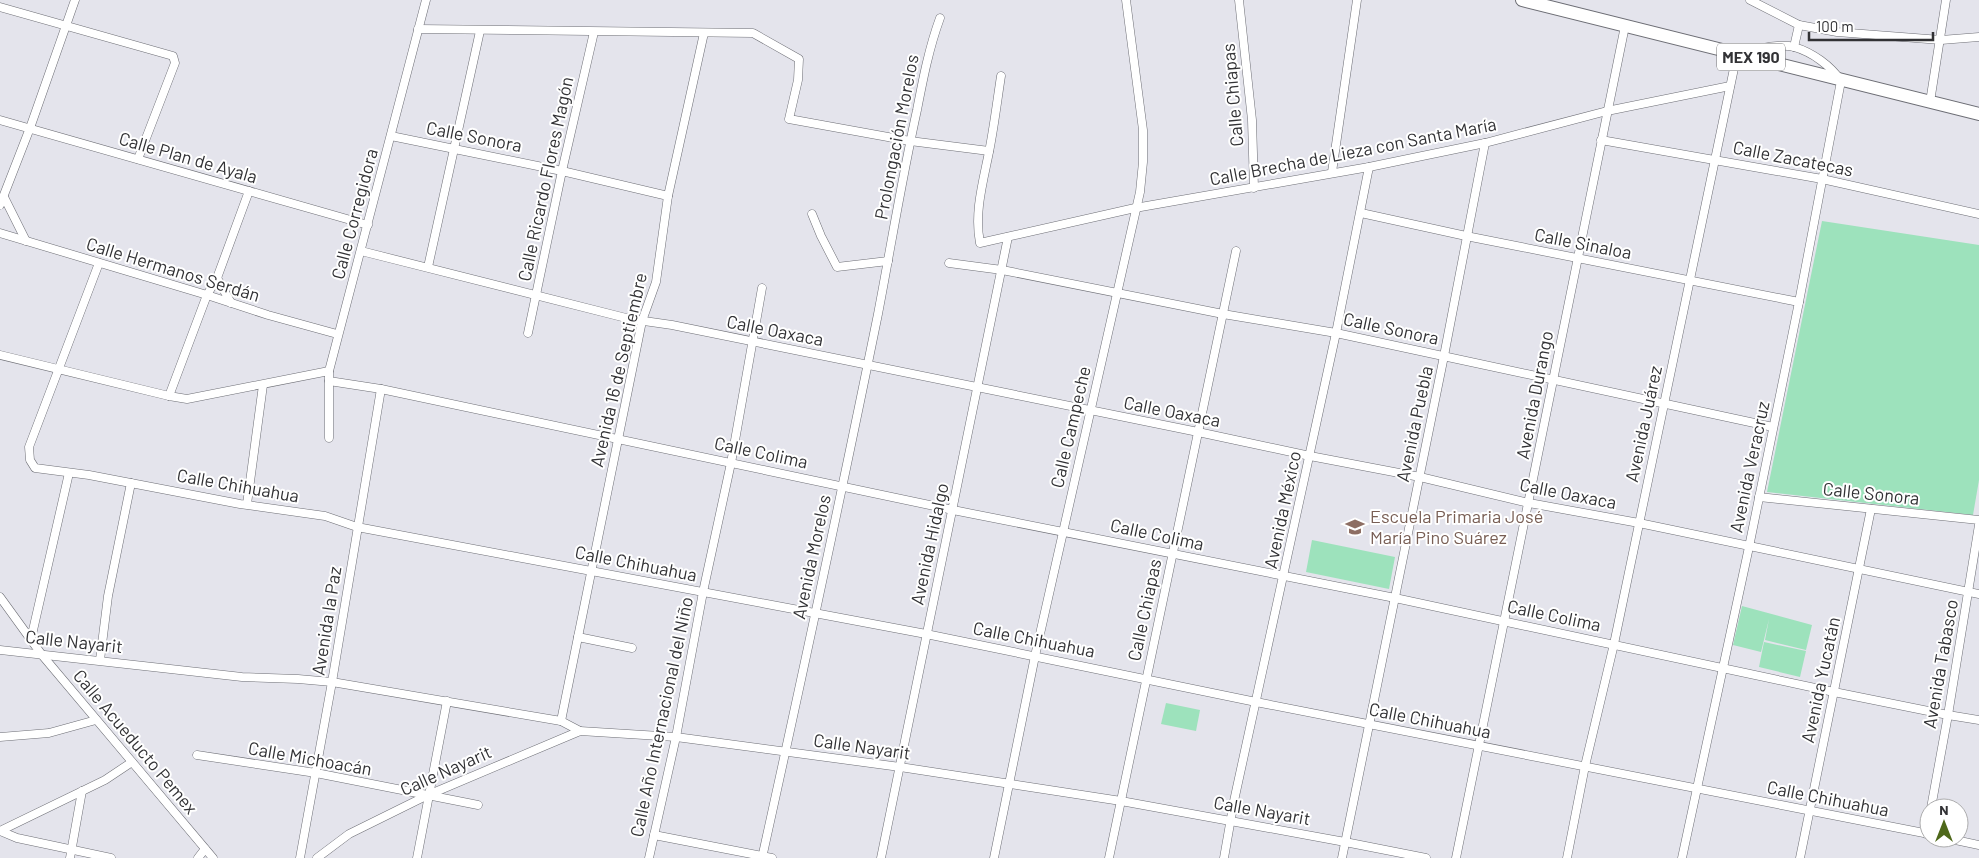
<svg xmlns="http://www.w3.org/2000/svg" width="1979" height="858" font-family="Barlow,sans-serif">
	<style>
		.green { fill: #9de2bc }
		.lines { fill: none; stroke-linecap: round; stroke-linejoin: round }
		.minor-casing { stroke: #6d6e75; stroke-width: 9 }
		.primary-casing { stroke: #6d6e75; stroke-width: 14 }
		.minor { stroke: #fff; stroke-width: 8 }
		.primary { stroke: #fff; stroke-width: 12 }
		.labels { text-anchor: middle; stroke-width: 4; stroke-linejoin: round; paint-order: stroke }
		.shield { fill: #fff; stroke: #707072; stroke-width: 1 }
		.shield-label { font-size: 16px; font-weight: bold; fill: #323235 }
		.street-label { font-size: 18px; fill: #323235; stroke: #fff }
		.education-label { font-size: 18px; fill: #785e54; stroke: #fff; text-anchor: start }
	</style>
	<rect width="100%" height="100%" fill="#e4e4ec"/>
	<g class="green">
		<polygon points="1822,221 1979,245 1979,480 1973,515 1767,492"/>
		<polygon points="1312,540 1395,557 1389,589 1306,572"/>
		<polygon points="1742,606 1812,625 1806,650 1765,640 1769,619 1761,652 1733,645"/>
		<polygon points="1764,642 1806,651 1800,677 1759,667"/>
		<polygon points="1166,703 1200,710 1196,731 1161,724"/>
	</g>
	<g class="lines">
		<g class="minor-casing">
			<g id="minor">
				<polyline points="1239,0 1252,120 1254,188"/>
				<polyline points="1750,0 1799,25 1837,32 1941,40 1979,37"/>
				<polyline points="0,7 173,56 175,63 138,159"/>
				<polyline points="418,29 753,33 799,59 798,80 789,119 910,141 989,151"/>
				<polyline points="1794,47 1799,25"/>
				<path d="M1001,76C997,102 994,127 989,152C983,182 974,213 980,243L1135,208L1369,167L1485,143L1607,111L1730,86"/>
				<polyline points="1930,102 1946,0"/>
				<polyline points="0,120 368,225"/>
				<polyline points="391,136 562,171 668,196"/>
				<polyline points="1601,140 1822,179 1979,214"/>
				<polyline points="1332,172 1357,0"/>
				<polyline points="4,197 26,241"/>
				<polyline points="0,205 30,128 75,0"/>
				<polyline points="1361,213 1466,236 1799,302"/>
				<polyline points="812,214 821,236 837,267 888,261"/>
				<polyline points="0,233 207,295 268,315 337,334"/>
				<polyline points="361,251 630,319 672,325 1198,432 1310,456 1420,477 1529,503 1639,523 1979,594"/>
				<polyline points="99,263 29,447 30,460 35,468 89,475 240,504 325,516 357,527 926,634 1256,702 1929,834"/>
				<polyline points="949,263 1002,270 1223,314 1336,333 1773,427"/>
				<polyline points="428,267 480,31"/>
				<polyline points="217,278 231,303"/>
				<polyline points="528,333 562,171 594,32"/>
				<polyline points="0,355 169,396 187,399 329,371"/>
				<polyline points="329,381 381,389 953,510 1395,598 1834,692 1948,715 1979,720"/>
				<polyline points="169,396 207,295 217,278 249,191"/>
				<polyline points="329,438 329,371 426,0"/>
				<polyline points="1759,497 1979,520"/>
				<polyline points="247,504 263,385"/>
				<polyline points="0,597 42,655 213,858"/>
				<polyline points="578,637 632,648"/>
				<polyline points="31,639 69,473"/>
				<polyline points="0,650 242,677 298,679 332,682 561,721 580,731"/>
				<polyline points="100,660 108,596 131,483"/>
				<polyline points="561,721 642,321 656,282 668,196 704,33"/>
				<polyline points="0,737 49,733 96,720"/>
				<polyline points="197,755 316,773 478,805"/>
				<polyline points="1931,808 1948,715 1979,525"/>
				<polyline points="0,831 105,780 132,762"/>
				<polyline points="0,831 17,838 111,858"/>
				<polyline points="1926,834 1929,817"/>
				<polyline points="654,835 772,858"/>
				<polyline points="1946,838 1979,845"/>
				<polyline points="70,858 82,791"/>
				<polyline points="198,858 205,849"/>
				<polyline points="300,858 332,682 381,389"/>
				<polyline points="317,858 349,834 428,795 580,731 676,737 900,767 1121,801 1345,842 1426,858"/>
				<polyline points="417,858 447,701"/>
				<polyline points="649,858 676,737 703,592 731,463 762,288"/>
				<path d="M762,858C802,677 841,496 878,314C891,246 902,178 917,110C923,79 929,48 940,18"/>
				<polyline points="881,858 1008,237"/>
				<polyline points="994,858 1035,656 1140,192 1143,162 1143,130 1126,0"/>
				<polyline points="1109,858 1236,251"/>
				<polyline points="1224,858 1234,801 1336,333 1369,167"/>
				<polyline points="1342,858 1444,356 1485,143"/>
				<polyline points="1456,858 1625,26"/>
				<path d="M1567,858L1585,766L1614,644L1737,54C1751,50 1780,43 1794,47C1812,52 1831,66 1841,81L1799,302L1749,547L1682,858"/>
				<polyline points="1800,858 1871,509"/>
			</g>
		</g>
		<g class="primary-casing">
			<polyline id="primary" points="1522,0 1979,114"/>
		</g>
		<use href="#minor" class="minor"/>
		<use href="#primary" class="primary"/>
	</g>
	<defs>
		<g id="school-bare" transform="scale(1.5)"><path d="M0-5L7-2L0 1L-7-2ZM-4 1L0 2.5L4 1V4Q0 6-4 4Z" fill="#8d6e63" stroke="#fff" stroke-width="2.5" paint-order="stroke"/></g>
	</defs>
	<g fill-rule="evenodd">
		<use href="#school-bare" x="1355" y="527"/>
	</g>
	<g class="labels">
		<rect class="shield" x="1717" y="43.5" width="68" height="27" rx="4"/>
		<g class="shield-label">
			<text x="1751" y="63">MEX 190</text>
		</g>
		<g class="street-label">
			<text transform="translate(1233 95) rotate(-95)" y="6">Calle Chiapas</text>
			<text transform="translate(474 137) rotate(11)" y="6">Calle Sonora</text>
			<text transform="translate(897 137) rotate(-79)" y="6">Prolongación Morelos</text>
			<text transform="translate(1353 152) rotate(-11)" y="6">Calle Brecha de Lieza con Santa María</text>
			<text transform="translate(188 158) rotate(16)" y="6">Calle Plan de Ayala</text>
			<text transform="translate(1793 159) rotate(11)" y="6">Calle Zacatecas</text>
			<text transform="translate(546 179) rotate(-78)" y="6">Calle Ricardo Flores Magón</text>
			<text transform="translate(355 214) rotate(-75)" y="6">Calle Corregidora</text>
			<text transform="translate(1583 244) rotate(11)" y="6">Calle Sinaloa</text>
			<text transform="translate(173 270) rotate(17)" y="6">Calle Hermanos Serdán</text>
			<text transform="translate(1391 329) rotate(12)" y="6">Calle Sonora</text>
			<text transform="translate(775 331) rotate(11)" y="6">Calle Oaxaca</text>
			<text transform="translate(619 370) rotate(-77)" y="6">Avenida 16 de Septiembre</text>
			<text transform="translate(1535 395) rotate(-79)" y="6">Avenida Durango</text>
			<text transform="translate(1172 412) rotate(11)" y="6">Calle Oaxaca</text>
			<text transform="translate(1415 424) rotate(-78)" y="6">Avenida Puebla</text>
			<text transform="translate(1644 424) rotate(-78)" y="6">Avenida Juárez</text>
			<text transform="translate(1071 427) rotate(-77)" y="6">Calle Campeche</text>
			<text transform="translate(761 453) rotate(12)" y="6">Calle Colima</text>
			<text transform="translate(1750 467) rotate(-78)" y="6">Avenida Veracruz</text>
			<text transform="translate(238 486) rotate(10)" y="6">Calle Chihuahua</text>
			<text transform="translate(1568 494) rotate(11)" y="6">Calle Oaxaca</text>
			<text transform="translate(1871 494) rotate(6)" y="6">Calle Sonora</text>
			<text transform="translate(1283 510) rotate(-78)" y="6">Avenida México</text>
			<text transform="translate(1157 535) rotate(12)" y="6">Calle Colima</text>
			<text transform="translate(930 544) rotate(-78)" y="6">Avenida Hidalgo</text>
			<text transform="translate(812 557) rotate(-78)" y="6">Avenida Morelos</text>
			<text transform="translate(636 564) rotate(11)" y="6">Calle Chihuahua</text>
			<text transform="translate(1145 610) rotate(-78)" y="6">Calle Chiapas</text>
			<text transform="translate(1554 616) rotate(12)" y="6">Calle Colima</text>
			<text transform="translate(327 621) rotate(-81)" y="6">Avenida la Paz</text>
			<text transform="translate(1034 640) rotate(11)" y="6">Calle Chihuahua</text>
			<text transform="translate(74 642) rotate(6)" y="6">Calle Nayarit</text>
			<text transform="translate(1941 664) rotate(-80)" y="6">Avenida Tabasco</text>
			<text transform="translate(1821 680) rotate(-78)" y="6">Avenida Yucatán</text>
			<text transform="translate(662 717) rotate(-78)" y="6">Calle Año Internacional del Niño</text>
			<text transform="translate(1430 721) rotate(11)" y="6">Calle Chihuahua</text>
			<text transform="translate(135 742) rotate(50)" y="6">Calle Acueducto Pemex</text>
			<text transform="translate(862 747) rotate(8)" y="6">Calle Nayarit</text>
			<text transform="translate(310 759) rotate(10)" y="6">Calle Michoacán</text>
			<text transform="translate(446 771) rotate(-24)" y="6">Calle Nayarit</text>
			<text transform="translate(1828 799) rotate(11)" y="6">Calle Chihuahua</text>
			<text transform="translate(1262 811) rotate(10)" y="6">Calle Nayarit</text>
		</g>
		<g class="education-label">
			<text x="1370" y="523">Escuela Primaria José<tspan x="1370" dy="21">María Pino Suárez</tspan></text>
		</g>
	</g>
	<g transform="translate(1944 823)"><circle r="24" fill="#ffffff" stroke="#adadae"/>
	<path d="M0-4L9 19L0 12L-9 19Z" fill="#4e681a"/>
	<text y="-8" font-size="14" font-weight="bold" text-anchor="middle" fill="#323235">N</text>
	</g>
	<path d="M1809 32v8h124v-8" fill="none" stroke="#323235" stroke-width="2.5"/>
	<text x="1816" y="32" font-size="15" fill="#323235" stroke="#ffffff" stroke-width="4" paint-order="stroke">100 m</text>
</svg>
